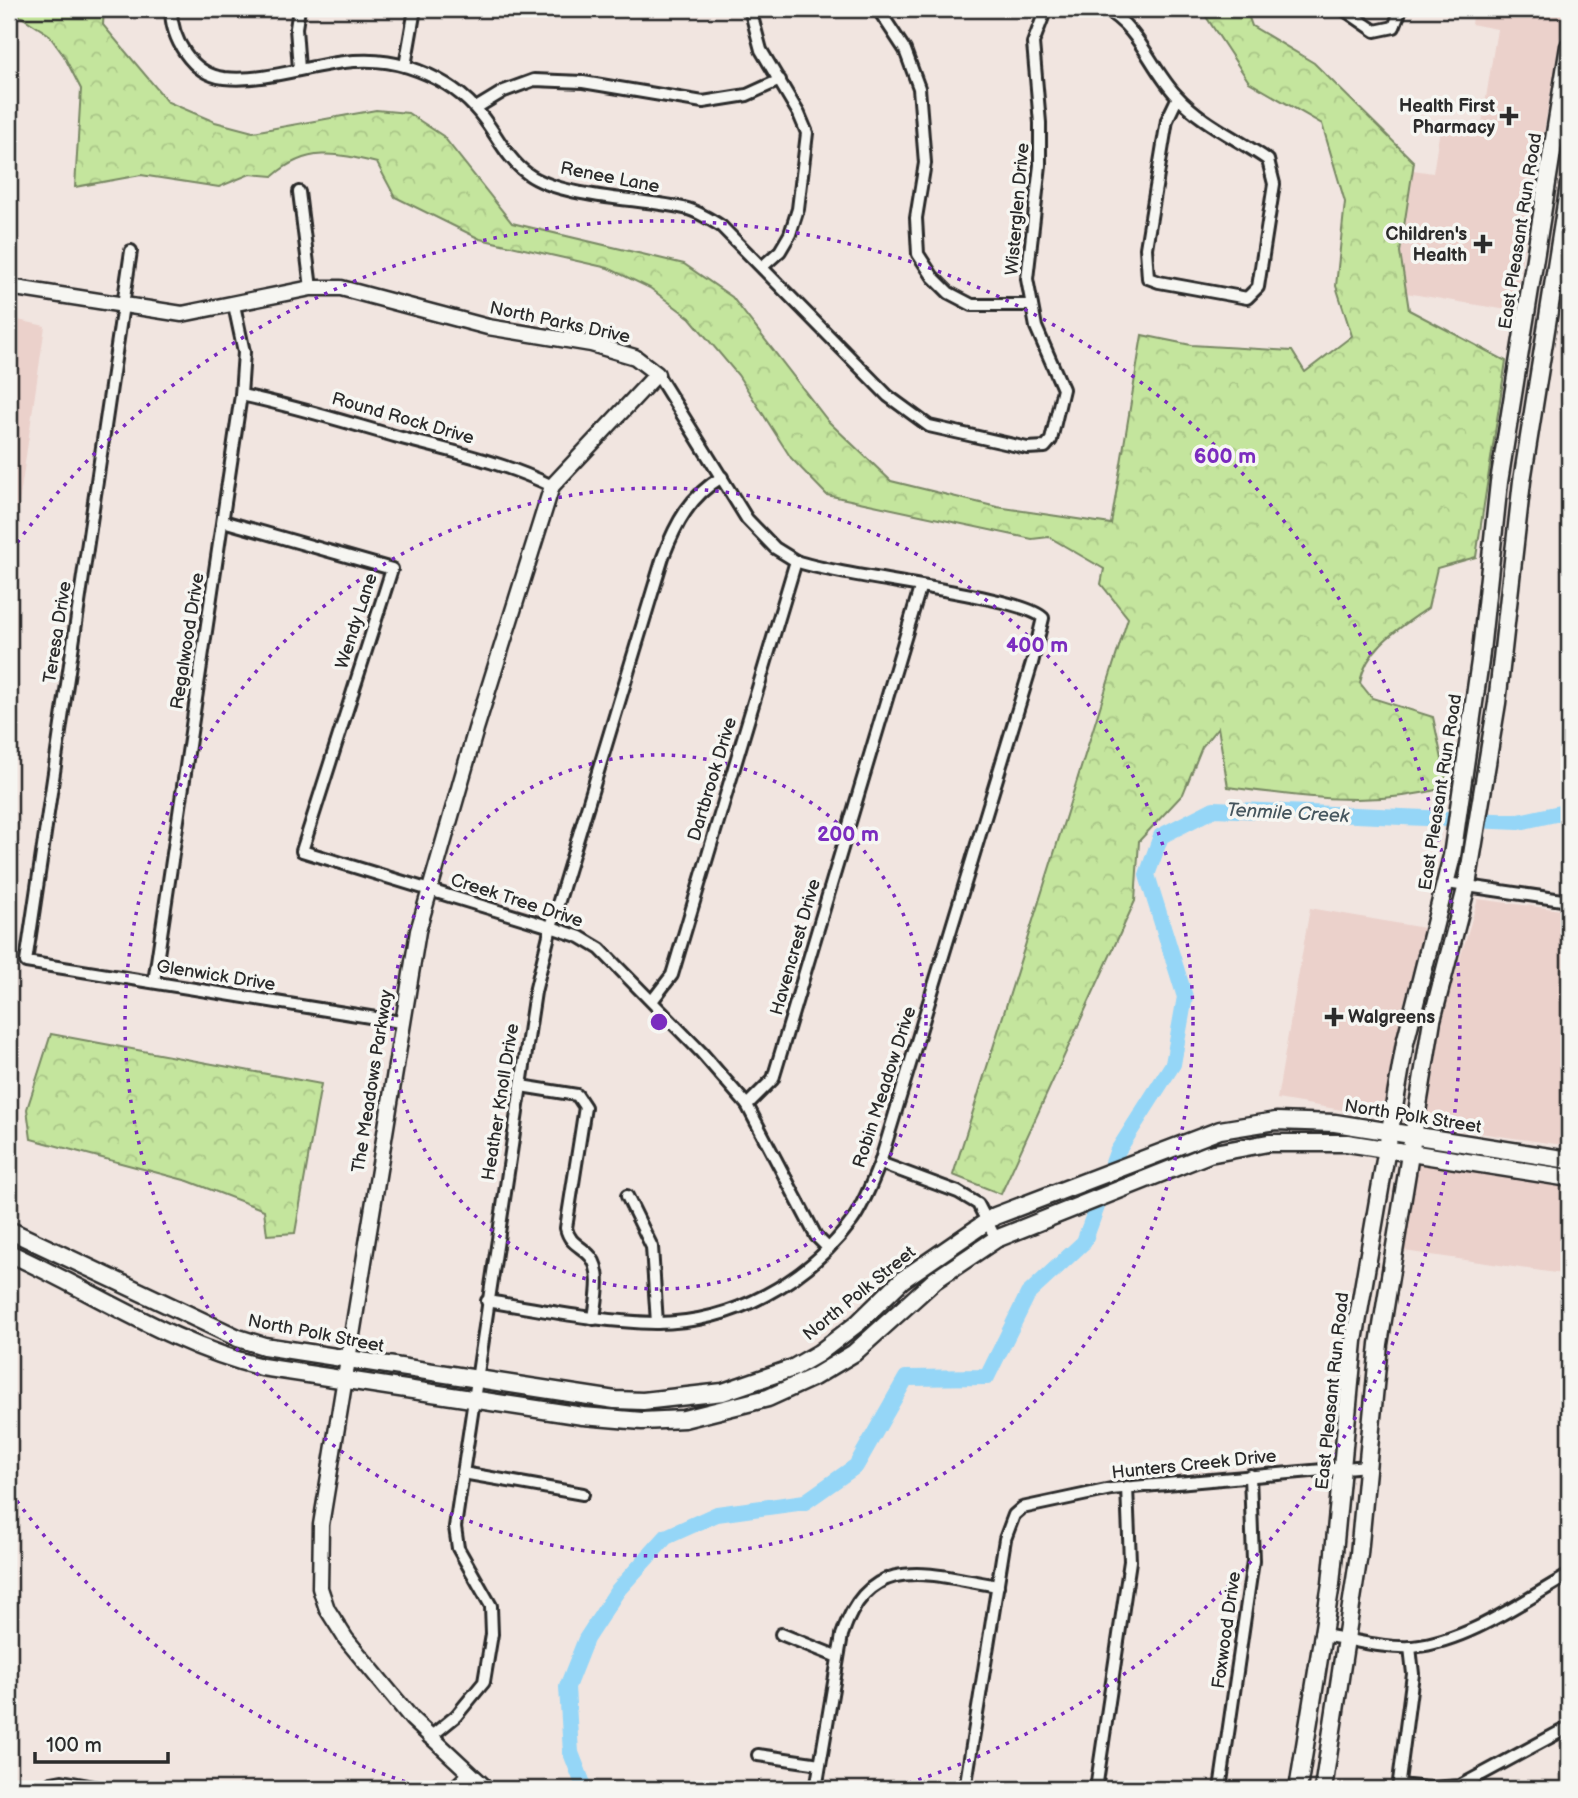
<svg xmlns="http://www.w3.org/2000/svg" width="1578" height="1798" font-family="'Balsamiq Sans',sans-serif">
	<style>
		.built { fill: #ebd1cb }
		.forest { fill: url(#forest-crowns); stroke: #788864; stroke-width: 2 }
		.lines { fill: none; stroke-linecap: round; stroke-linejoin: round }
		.river { stroke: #95d6f7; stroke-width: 16 }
		.minor-casing { stroke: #2b2b2b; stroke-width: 16 }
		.tertiary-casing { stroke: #2b2b2b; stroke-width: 19 }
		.secondary-casing { stroke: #2b2b2b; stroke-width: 21 }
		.minor { stroke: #f6f6f2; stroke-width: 10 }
		.tertiary { stroke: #f6f6f2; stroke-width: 14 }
		.secondary { stroke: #f6f6f2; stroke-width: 16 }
		.ring { fill: none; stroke: #7b2cbf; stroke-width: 3.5; stroke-dasharray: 3.5 7 }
		.poi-dot { fill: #2b2b2b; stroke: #f6f6f2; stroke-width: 2.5 }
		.labels { text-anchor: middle; stroke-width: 7; stroke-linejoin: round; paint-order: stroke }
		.poi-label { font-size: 18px; font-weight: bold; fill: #2b2b2b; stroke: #f6f6f2; text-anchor: end }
		.street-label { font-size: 18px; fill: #2b2b2b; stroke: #f6f6f2 }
		.water-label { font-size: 19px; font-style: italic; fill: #46565e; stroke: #f6f6f2 }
		.centre { fill: #7b2cbf; stroke: #f6f6f2; stroke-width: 3.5 }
		.ring-label { font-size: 21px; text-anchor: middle; font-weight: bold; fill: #7b2cbf; stroke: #f6f6f2; stroke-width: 7; stroke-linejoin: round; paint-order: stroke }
	</style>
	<defs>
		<pattern id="forest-crowns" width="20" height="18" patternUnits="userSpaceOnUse" patternTransform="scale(1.75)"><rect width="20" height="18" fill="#c4e59d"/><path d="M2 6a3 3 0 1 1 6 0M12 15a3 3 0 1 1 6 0" fill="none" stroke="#a9c587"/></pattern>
	</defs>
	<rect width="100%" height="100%" fill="#f1e5e0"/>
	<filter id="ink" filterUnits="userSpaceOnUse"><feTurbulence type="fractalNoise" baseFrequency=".0143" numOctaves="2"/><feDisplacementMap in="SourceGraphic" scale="14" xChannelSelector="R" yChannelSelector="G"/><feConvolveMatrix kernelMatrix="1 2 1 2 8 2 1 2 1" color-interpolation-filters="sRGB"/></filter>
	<g filter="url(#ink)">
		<g class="built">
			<polygon points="1473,9 1565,9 1513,311 1406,293 1400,252 1413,170 1433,173 1441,123 1481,129 1497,29 1471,24"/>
			<polygon points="9,318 45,326 9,572"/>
			<polygon points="1478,899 1569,911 1569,1146 1432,1126 1426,1120 1444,1011"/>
			<polygon points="1310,908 1424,928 1403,1007 1383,1117 1277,1099"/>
			<polygon points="1418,1159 1569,1185 1569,1275 1404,1251"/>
		</g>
		<g class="forest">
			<path d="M9,9H104L103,25L168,102L215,122L253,132L376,110L408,113L443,136L512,223L684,264L732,297L828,421L891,481L997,507L1111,524L1142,335L1191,345L1292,351L1305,372L1352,336L1336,286L1345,202L1322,124L1249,82L1201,9H1246L1252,26L1314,63L1414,162L1400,252L1409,310L1506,361L1476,557L1437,568L1428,608C1400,628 1366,647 1360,683L1372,698L1433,717L1448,787C1373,808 1304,797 1228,787L1218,727L1202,747L1183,794L1139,841L1135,901L1001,1194L953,1175L1128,618L1101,584L1104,569L1049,537L1032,539L827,495L791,458L738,375L690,318L650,288L608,268L480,239L395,197L377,163C336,153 307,146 273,176L250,174L219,187L141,175L75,187L81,89L64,56L48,34Z"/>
			<polygon points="51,1034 321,1084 295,1233 267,1235 264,1210 188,1181 31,1139 27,1109"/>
		</g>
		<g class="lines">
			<polyline class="river" points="585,1789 571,1753 567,1687 586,1639 618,1590 666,1537 717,1514 805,1502 856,1466 906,1378 987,1377 1028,1294 1084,1242 1117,1152 1173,1064 1185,997 1147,875 1161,836 1214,809 1519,822 1569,811"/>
			<g class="minor-casing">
				<g id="minor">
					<path d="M171,9C171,38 191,74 224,78C285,84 344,46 408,67C433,75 457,88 475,108C495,129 504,157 528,174C563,199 644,198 688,209C699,212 711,220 721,226L888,396L929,426L1027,448L1045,447L1051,440L1063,389L1036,327L1027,279L1040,165V123L1033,43L1046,9"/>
					<polyline points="750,9 761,50 799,114 807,133 798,209 790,234 780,251 762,267"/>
					<polyline points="878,9 905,50 919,88 925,163 916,218 918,254 933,277 949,293 972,305 1030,305"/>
					<path d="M1104,9C1139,27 1150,67 1176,95C1202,124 1237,138 1268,160L1274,184L1258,287L1247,298L1159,282L1148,278L1146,248L1167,120L1178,97"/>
					<polyline points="1343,9 1375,31 1394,27 1401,9"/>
					<polyline points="405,66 415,9"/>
					<polyline points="299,69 296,28 299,9"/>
					<polyline points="476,108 504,91 534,80 583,82 703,102 747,95 780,80"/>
					<polyline points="9,112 9,156"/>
					<polyline points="299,192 311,288"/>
					<polyline points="131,251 26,962 401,1022"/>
					<path d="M241,395C295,406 345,422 398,437C450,451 503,462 552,486"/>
					<polyline points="223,521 392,569 302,851 551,927 580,937 600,949 701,1052 747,1105 816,1236 827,1247"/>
					<polyline points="1447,883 1569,901"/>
					<polyline points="154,982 241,395 244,352 234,305"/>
					<polyline points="652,1001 672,975 796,561"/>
					<path d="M521,1086L577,1095L585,1107L566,1228C570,1245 581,1245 591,1257C603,1272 596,1301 594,1319"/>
					<polyline points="747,1105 773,1079 920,588"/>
					<polyline points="880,1163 958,1192 978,1204 996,1239"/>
					<polyline points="627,1196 652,1247 657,1323"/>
					<path d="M487,1301C543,1310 599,1322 656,1323C733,1323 807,1282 852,1221C864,1204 872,1182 880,1163L1032,663L1043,618C1021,595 842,578 796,561L775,548L747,519L657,374"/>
					<polyline points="463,1473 583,1494"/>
					<polyline points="781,1634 838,1657"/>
					<path d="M1322,1635C1351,1639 1384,1649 1413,1647C1469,1641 1521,1602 1569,1575"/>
					<path d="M429,1738L456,1716L484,1682L492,1634L491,1606L458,1548L455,1527L535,992L551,927L663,557C676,523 690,496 722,477"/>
					<polyline points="758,1755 820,1764"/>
					<polyline points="1399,1785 1429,1788 1460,1786 1569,1727"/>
					<polyline points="48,1789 51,1783 62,1781 106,1789"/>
					<polyline points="452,1789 470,1772"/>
					<path d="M816,1789L842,1635C870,1550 930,1575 998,1586"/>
					<polyline points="965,1789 1005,1539 1014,1515 1022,1508 1111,1489 1367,1466"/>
					<polyline points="1096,1789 1130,1561 1127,1487"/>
					<polyline points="1220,1789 1253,1561 1250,1475"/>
					<polyline points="1398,1789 1413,1674 1410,1647"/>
				</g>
			</g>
			<g class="tertiary-casing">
				<polyline id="tertiary" points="9,287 182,314 311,288 341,288 488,327 591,344 635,357 657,374 552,486 476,729 418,931 321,1525 320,1588 327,1609 346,1639 412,1719 487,1789"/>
			</g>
			<g class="secondary-casing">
				<g id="secondary">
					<polyline points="9,1230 238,1338 264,1346 615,1400 643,1401 723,1392 793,1368 819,1353 858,1323 902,1280 995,1216 1220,1130 1276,1121 1335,1123 1569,1160"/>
					<path d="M9,1253C93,1291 172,1345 262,1367L583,1416L642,1421L684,1419L768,1398L814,1377L854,1353L935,1280L996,1239L1209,1154L1268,1143H1347L1569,1178"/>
					<polyline points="1298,1789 1331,1584 1354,1341 1405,1043 1452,856 1480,661 1499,482 1569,46"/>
					<polyline points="1323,1789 1359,1554 1379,1344 1432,1020 1467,885 1497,703 1522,481 1569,185"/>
				</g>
			</g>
			<use href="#minor" class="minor"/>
			<use href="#tertiary" class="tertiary"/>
			<use href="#secondary" class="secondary"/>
		</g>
	</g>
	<g class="ring">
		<circle cx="659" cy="1022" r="267"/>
		<circle cx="659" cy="1022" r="534"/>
		<path d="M425 1788A801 801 0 0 1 11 1493M11 551A801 801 0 1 1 893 1788"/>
	</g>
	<g class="poi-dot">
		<path d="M1505.5 105.5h7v7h7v7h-7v7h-7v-7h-7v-7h7z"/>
		<path d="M1479.5 233.5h7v7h7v7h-7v7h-7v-7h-7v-7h7z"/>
		<path d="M1330.5 1006.5h7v7h7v7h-7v7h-7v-7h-7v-7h7z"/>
	</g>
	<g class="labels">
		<g class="poi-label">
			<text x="1495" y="112">Health First<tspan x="1495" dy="21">Pharmacy</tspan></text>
			<text x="1467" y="240">Children's<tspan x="1467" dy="21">Health</tspan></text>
			<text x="1348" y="1023" text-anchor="start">Walgreens</text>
		</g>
		<g class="street-label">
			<text transform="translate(610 177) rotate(11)" y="6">Renee Lane</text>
			<text transform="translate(1017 209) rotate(-85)" y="6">Wisterglen Drive</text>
			<text transform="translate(1520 231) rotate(-81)" y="6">East Pleasant Run Road</text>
			<text transform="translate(560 322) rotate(12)" y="6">North Parks Drive</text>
			<text transform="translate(403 418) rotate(16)" y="6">Round Rock Drive</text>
			<text transform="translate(356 621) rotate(-72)" y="6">Wendy Lane</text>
			<text transform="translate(57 632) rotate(-81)" y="6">Teresa Drive</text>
			<text transform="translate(187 641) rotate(-81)" y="6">Regalwood Drive</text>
			<text transform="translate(712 779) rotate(-73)" y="6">Dartbrook Drive</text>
			<text transform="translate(1440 792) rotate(-81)" y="6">East Pleasant Run Road</text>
			<text transform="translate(517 900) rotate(18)" y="6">Creek Tree Drive</text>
			<text transform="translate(795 947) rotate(-74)" y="6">Havencrest Drive</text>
			<text transform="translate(216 975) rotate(9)" y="6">Glenwick Drive</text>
			<text transform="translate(372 1081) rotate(-81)" y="6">The Meadows Parkway</text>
			<text transform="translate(884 1087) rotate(-72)" y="6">Robin Meadow Drive</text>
			<text transform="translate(500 1102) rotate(-81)" y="6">Heather Knoll Drive</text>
			<text transform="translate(1413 1116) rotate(9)" y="6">North Polk Street</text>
			<text transform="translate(859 1293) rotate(-39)" y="6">North Polk Street</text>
			<text transform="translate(316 1333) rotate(11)" y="6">North Polk Street</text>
			<text transform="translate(1332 1391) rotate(-84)" y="6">East Pleasant Run Road</text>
			<text transform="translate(1194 1464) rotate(-6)" y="6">Hunters Creek Drive</text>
			<text transform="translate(1226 1630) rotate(-82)" y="6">Foxwood Drive</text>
		</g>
		<g class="water-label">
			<text transform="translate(1288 812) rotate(3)" y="7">Tenmile Creek</text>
		</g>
	</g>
	<circle cx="659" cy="1022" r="10" class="centre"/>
	<g class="ring-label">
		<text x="1225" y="463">600 m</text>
		<text x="1037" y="652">400 m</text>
		<text x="848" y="841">200 m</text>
	</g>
	<rect width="1578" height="1798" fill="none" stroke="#f6f6f2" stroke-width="35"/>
	<rect x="18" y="18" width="1543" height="1763" fill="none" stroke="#2b2b2b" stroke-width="2.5" filter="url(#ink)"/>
	<path d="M35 1752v10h133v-10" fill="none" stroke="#2b2b2b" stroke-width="3.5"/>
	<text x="46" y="1752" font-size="21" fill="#2b2b2b" stroke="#f6f6f2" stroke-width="5" paint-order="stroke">100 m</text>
</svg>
